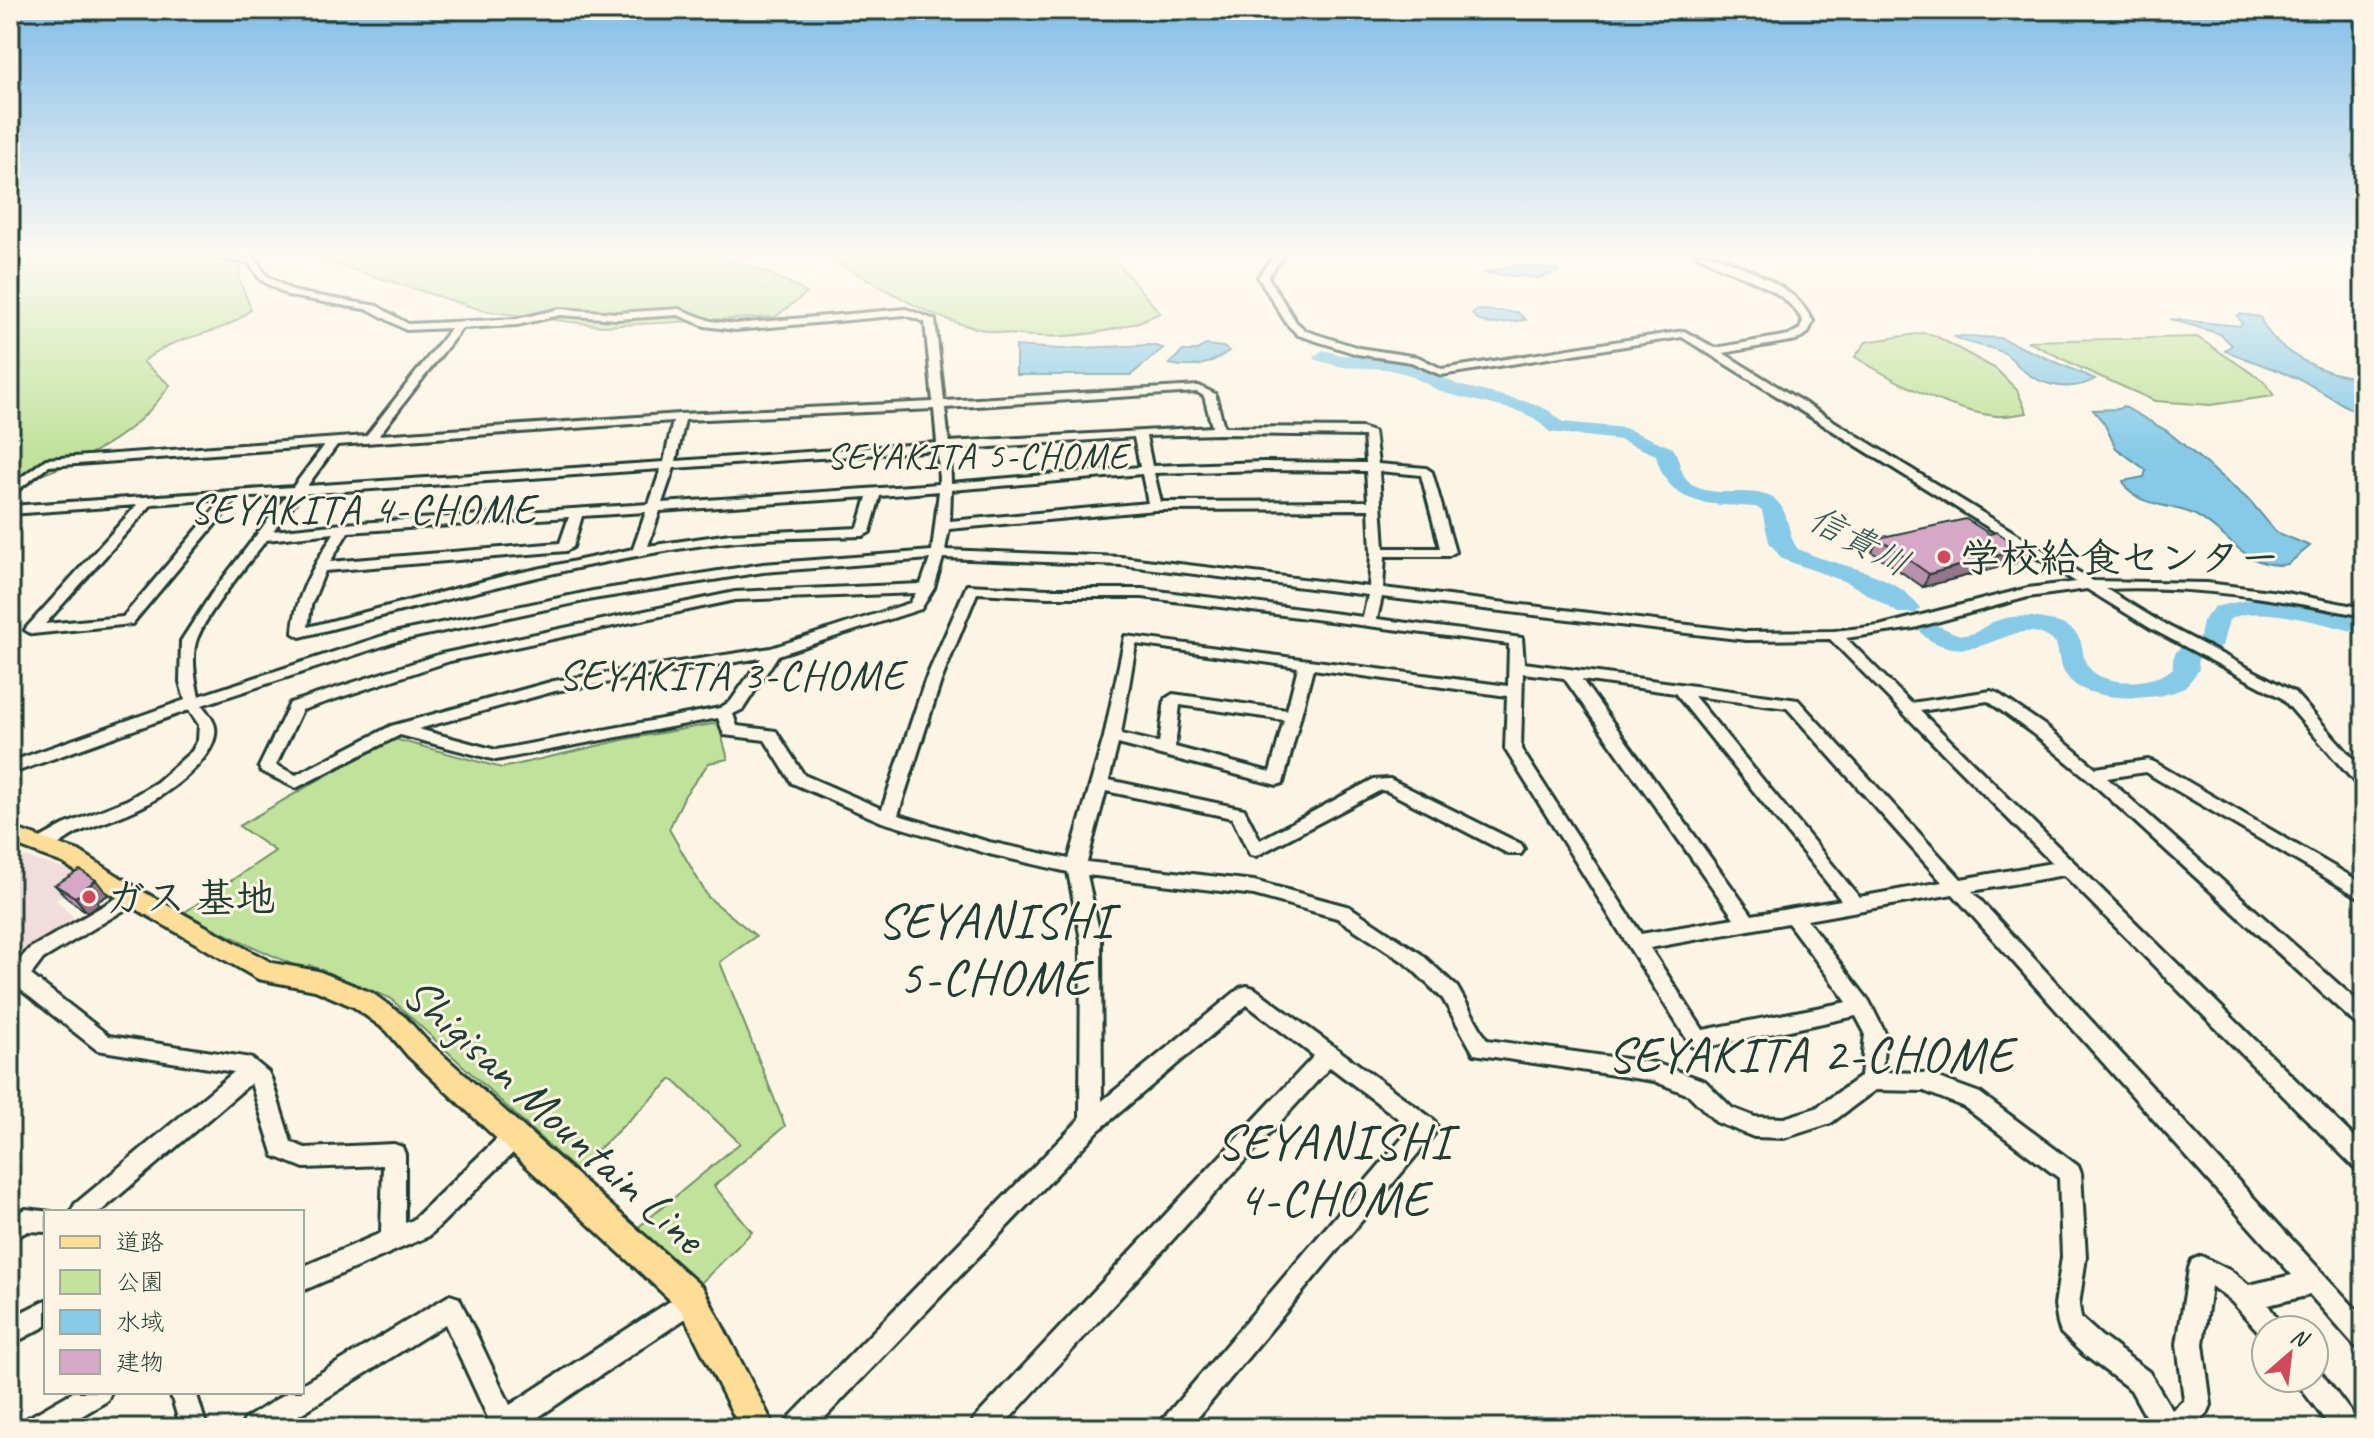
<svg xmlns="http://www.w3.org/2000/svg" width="2374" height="1438" font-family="Caveat,'Klee One',sans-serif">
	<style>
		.built { fill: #f1dedc }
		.green { fill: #c0e29b; stroke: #709068; stroke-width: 2 }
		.water { fill: #86cae7; stroke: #5d929f; stroke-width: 2 }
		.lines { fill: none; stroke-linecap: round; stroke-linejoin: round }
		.river { fill: #86cae7; fill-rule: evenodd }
		.minor-casing { stroke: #1f3d34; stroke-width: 6 }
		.major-casing { stroke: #1f3d34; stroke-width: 6 }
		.minor { fill: #fcf5e5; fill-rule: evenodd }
		.major { fill: #fedd96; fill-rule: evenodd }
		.wall { fill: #b990ab; stroke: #1f3d34; stroke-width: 2 }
		.shaded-wall { fill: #96758b; stroke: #1f3d34; stroke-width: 2 }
		.building { fill: #d7a7c7; stroke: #1f3d34; stroke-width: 2 }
		.poi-dot { fill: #d1495b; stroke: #fcf5e5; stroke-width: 3 }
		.labels { text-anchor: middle; stroke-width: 6; stroke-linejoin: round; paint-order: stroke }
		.far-neighbourhood-label { font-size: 36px; letter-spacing: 2px; fill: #1f3d34; stroke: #fcf5e5 }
		.far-water-label { font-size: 36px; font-style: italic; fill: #345958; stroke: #fcf5e5 }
		.poi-label { font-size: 40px; font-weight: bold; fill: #1f3d34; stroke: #fcf5e5; text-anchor: start }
		.neighbourhood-label { font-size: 42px; letter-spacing: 2px; fill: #1f3d34; stroke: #fcf5e5 }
		.near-street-label { font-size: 48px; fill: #1f3d34; stroke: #fcf5e5 }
		.near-neighbourhood-label { font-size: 50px; letter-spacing: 2px; fill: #1f3d34; stroke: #fcf5e5 }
	</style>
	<rect width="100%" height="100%" fill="#fcf5e5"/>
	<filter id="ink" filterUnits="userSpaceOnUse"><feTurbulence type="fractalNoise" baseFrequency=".0125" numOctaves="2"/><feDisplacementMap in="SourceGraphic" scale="16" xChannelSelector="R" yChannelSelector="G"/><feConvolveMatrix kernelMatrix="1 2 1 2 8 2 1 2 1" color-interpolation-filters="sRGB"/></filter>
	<g filter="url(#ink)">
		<polygon class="built" points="10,852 66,869 84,881 56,900 77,921 10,958"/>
		<g class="green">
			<path d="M10,253H240L239,279L251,309C220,340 178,330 143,362L170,385C129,445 75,462 10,487Z"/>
			<path d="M299,253H703C739,263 775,272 807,293L775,317L602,326L485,311Z"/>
			<path d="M817,253H1109L1160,313C1090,346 997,343 926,311C889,293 855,270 817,253Z"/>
			<path d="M1923,333L1934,335L1996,369L2017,390L2027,413C2018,414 2006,417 1996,416C1950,411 1894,381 1855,357L1866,342Z"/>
			<polygon points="2197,337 2265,382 2274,396 2210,405 2155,401 2083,369 2027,341"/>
			<polygon points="718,723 728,759 709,763 685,795 669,829 708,897 756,936 720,962 785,1126 714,1186 752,1232 699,1285 636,1229 740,1143 672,1079 576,1171 390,998 309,965 304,970 182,914 275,851 239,826 391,738 502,768 627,739"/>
		</g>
		<g class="water">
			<polygon points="1516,265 1558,270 1558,272 1539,278 1483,273"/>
			<polygon points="1476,310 1517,312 1526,320 1490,324 1480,321 1472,314"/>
			<path d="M2240,314L2260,317C2275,354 2326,376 2364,378V417L2300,379L2225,351L2232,345L2220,334L2170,319L2240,326L2242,323L2237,316Z"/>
			<path d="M1964,336L2000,338L2095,379C2073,392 2042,387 2023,370C2015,364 2013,358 2004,353C1989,345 1970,346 1955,337Z"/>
			<polygon points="1151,345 1163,348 1131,375 1016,375 1016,346 1059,349"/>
			<path d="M1206,345L1223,347L1229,351C1208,366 1194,369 1169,364L1183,351H1195Z"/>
			<path d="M2123,406L2167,431L2197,456L2251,502L2276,532L2310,546L2288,564C2246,572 2226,529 2193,514C2171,504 2131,506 2123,481L2144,477L2146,470L2116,448L2104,423L2093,410L2119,409Z"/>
		</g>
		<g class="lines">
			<g class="river">
				<path d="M1323,350L1342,355L1386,357L1421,366L1458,385L1532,403L1548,410L1563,422L1625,428L1673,448C1679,457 1679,468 1685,477C1704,504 1749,483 1774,499C1791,511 1786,535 1798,549C1837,568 1893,569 1920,608L1916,613H1898L1849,583L1782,559L1769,542L1762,511L1756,507C1711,504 1668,508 1656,455L1621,440L1550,432L1534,418L1518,411L1444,393L1407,374L1386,369L1342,367L1316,360L1314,356Z"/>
				<path d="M2251,599L2292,603L2364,618V634C2332,627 2257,602 2229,620L2222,646L2198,659L2199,669C2195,675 2189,684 2183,688C2159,702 2093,701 2073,683C2060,671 2060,658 2056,643C2018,611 1992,658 1947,647C1937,644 1926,640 1920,631L1924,626C1941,621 1949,635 1965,635C1975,635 1984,626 1993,622C2014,613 2037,616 2059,623C2093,635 2075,656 2092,671C2109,687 2157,684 2173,668C2171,648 2185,645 2200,637L2203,621L2214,607Z"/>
			</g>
			<g class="minor-casing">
				<g id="minor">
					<polygon points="15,253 27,253 10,262 10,256"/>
					<path d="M206,253L255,259L267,276L295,292L377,306L408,324L517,319L560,309L617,313L679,309L711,321L735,324L906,309L935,320L944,401L1199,386L1215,394L1224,427L1361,428L1374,432L1378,464L1426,468L1432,472L1455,552L1448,556H1385L1383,588L1746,632L1834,631L1879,626L2028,588L2076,582L1682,337L1441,375L1411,362L1357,354L1298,335L1287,324L1258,277L1276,253H1285L1268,277L1296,322L1306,331L1359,348L1418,357L1442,369L1684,331L1715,348L1789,335L1800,329L1803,321C1779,280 1730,277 1695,253C1721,253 1772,279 1793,296C1802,303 1807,312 1813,321L1808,333L1796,340L1723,353L2093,581L2207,583L2286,593L2364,608V616C2279,599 2193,585 2106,589L2160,622L2294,692L2364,771V788L2358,786L2282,698L2150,628L2087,589L2028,597L1914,628L1846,638L1911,703L1991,691L1997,693L2044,725L2096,768L2148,760L2154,762L2364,884V900L2145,772L2107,778L2364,1007V1027L2357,1025L2087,778L2032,733L1988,701L1920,711L2364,1147V1172L2356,1169L2064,875L1972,891L2364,1318V1350L2355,1346L2310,1295L2268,1305L2285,1330H2266V1340L2232,1302L2211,1286L2203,1344L2211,1405L2207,1414L2191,1428H2152L2131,1390L2083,1354L2061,1333L2058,1324L2055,1305L2062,1257L2059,1178L1964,1107L1924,1091L1875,1090L1831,1123L1784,1138L1754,1137L1716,1122L1689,1095L1654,1081L1474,1054L1443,999L1407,964L1337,918L1254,895L1087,875L1101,940L1102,1101L1240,988L1247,986L1254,988L1434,1120L1437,1127L1434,1134L1189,1428H1159L1163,1419L1411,1128L1330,1067L1001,1428H970L974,1419L1314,1056L1247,1005L1099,1130L815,1428H784L788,1419L1080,1119L1081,940L1068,872L989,854L882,822L792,783L765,740L724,735L718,718L496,760L400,735L296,788L261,771L259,767L290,703L441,654L735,592L921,584L930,559L763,572L593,599L398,641L202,705C206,711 214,720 215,727C220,758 162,798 137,809C118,818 98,824 79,832C65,838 50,855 35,851L32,846L35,841L64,825L127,800L157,782L192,751L198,740L199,725L189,710L10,774V762L185,700L180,682L181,641L212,593L287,495L237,498L132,624L32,634L25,630L27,627L137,505L10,514V506L293,487L324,446L49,466L10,496V486L46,459L366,436L451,328L406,330L370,310L289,296L261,280L249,263L210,257ZM560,315L617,319L678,315L705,326L735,330L905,315L925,322L933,402L680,414L379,435L462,328L517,325ZM1197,392L1204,396L1212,427L949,442L945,408ZM934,409L937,443L676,461L685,420ZM673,421L664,462L307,486L337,445ZM1219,434L1361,436H1364L1366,463L1264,462L1152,466L1146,436ZM1134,437L1140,467L951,483L950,450ZM938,450L939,484L662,503L674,468ZM661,469L649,504L343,524L273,531L301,494ZM1264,470L1366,471L1368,501L1161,502L1154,473ZM1379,471L1421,475L1440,548H1384ZM1142,474L1148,503L950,521L951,490ZM939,491L932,551L763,564L593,591L389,634L199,696C195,681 191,654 197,639C209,609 246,567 266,540L334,533C315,565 295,595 293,633L300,637C436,603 571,563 711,544C761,537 812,538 863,536L870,532L880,496ZM867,497L858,528L730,534L648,546L660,511ZM223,499L123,617L45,624L152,504ZM1369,509L1371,552L1369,587L1121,557L945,550L949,529L1155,510ZM646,512L633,549L504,576L308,627L311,606L325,571L566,551L573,547L582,516ZM569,517L560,543L330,562L348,532ZM943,558L1121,565L1368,595L1363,617L1142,589H1048L967,585L925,681L882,809L804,775L776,731L737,726L733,714L743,709L778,655L921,609L934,588ZM916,593L910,603L771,648L554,681L391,726L296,775L276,765L302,710L450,661L735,600ZM977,593L1048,597H1142L1509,644L1508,686L1125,636L1104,737L1069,859L989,842L898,815L941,681ZM1382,597L1746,640L1830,639L2052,863L1961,879L1798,700L1524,663L1522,638L1377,619ZM1136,644L1298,667L1287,710L1173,694L1165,699L1159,743L1121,734ZM761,658L731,701L720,708L496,750L418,729L555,691ZM1313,669L1507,696L1505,749L1691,1046L1698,1049L1856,1016L1865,1033L1861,1076L1816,1108L1784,1118L1755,1117L1732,1108L1705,1081L1655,1063L1487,1040L1457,987L1421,954L1350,907L1254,881L1087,862L1106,791L1232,818L1250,855L1256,856L1381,790L1387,791L1509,854H1521L1524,849L1521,844L1390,779L1372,780L1260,840L1244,809L1109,780L1118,744L1277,785L1283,783ZM1523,673L1564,678L1734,918L1641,934L1521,749ZM1582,680L1675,693L1841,900L1752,915ZM1694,696L1787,708L1942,882L1859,897ZM1180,705L1284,720L1270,772L1175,747ZM1953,894L2292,1275L2249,1285L2231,1271L2201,1256L2192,1260L2189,1268L2177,1344L2184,1400L2172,1410L2149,1372L2101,1336L2081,1318L2079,1305L2086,1257L2081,1173L2078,1166L1980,1093L1925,1073L1882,1072L1885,1033L1869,1001L1807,920ZM1788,923L1847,1002L1703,1030L1650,948Z"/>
					<polygon points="132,889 139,891 141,896 139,901 43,959 31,975 109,1036 251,1058 268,1072 271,1078 291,1142 305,1148 394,1144 402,1147 405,1154 405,1223 413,1220 506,1130 514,1127 522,1130 525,1137 522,1144 429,1236 302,1291 302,1267 381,1233 383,1165 304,1168 274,1156 251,1083 100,1212 71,1212 75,1204 234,1072 97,1050 11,982 11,970 29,949"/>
					<polygon points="26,1209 51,1212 46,1212 46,1232 28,1231 10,1240 10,1216"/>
					<polygon points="692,1287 701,1290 704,1299 701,1308 522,1428 486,1428 489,1420 445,1324 278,1428 241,1428 245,1419 288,1392 302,1392 302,1384 450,1295 459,1298 510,1405"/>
					<polygon points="46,1300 46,1326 10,1345 10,1318"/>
					<polygon points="2314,1367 2318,1369 2356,1419 2360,1428 2331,1428 2300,1387 2296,1378 2314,1378"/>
					<polygon points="73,1392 111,1392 107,1401 61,1428 22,1428 26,1419"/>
					<polygon points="170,1392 196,1392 207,1428 181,1428"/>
				</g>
			</g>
			<g class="major-casing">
				<polygon id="major" points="10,827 79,851 140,890 272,963 318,971 372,993 405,1017 426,1040 703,1288 775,1428 740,1428 681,1310 408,1056 387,1031 354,1007 315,990 258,979 124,902 63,863 10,843"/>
			</g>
			<use href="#minor" class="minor"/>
			<use href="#major" class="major"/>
		</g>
		<g class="wall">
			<polygon points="1990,534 2022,549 2016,563 1923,587 1872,552 1878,538"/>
			<polygon points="55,885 108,895 97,902 99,905 87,912 68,899"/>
		</g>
		<g class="shaded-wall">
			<polygon points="2022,549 2016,563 1923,587 1929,574"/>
			<polygon points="96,880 108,895 97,902 99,905 87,912 75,897 85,888"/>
		</g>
		<g class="building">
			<polygon points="1966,519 1990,534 1997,532 2022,549 1929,574 1878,538"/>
			<polygon points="80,870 96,880 85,888 87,890 75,897 55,885"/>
		</g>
	</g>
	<linearGradient id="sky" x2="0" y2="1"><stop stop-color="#81bde8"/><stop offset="0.56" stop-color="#fefaf3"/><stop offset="1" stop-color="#fefaf3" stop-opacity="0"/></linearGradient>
	<rect width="2374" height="454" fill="url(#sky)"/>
	<g class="poi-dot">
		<circle cx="1944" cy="557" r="8"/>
		<circle cx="89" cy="897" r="8"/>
	</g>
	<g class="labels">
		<g class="far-neighbourhood-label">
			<text x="978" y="468">SEYAKITA 5-CHOME</text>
		</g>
		<g class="far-water-label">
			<text transform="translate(1860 540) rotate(28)" y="13">信貴川</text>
		</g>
		<g class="poi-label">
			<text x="1960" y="571">学校給食センター</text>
			<text x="105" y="911">ガス 基地</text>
		</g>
		<g class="neighbourhood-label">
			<text x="363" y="523">SEYAKITA 4-CHOME</text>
			<text x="732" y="689">SEYAKITA 3-CHOME</text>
		</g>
		<g class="near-street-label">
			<text transform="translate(555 1114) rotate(42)" y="17">Shigisan Mountain Line</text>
		</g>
		<g class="near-neighbourhood-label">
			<text x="995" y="937">SEYANISHI<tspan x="995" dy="57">5-CHOME</tspan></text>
			<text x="1811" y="1071">SEYAKITA 2-CHOME</text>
			<text x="1334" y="1158">SEYANISHI<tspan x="1334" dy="57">4-CHOME</tspan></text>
		</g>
	</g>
	<rect width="2374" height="1438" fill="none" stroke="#fcf5e5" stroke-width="40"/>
	<rect x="20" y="20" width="2334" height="1398" fill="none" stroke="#1f3d34" stroke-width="3" filter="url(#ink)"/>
	<rect x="44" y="1210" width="260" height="184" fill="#fcf5e5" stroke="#a4ab9e" stroke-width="2"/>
	<rect x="60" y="1236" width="40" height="12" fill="#fedd96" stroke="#a4ab9e" stroke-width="2"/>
	<text x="116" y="1250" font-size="24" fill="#1f3d34">道路</text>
	<rect x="60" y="1270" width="40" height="24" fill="#c0e29b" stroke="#a4ab9e" stroke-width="2"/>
	<text x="116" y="1290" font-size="24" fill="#1f3d34">公園</text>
	<rect x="60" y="1310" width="40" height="24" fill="#86cae7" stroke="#a4ab9e" stroke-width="2"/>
	<text x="116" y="1330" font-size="24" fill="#1f3d34">水域</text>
	<rect x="60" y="1350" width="40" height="24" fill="#d7a7c7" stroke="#a4ab9e" stroke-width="2"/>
	<text x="116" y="1370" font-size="24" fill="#1f3d34">建物</text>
	<g transform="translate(2290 1354) rotate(28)"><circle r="38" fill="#fcf5e5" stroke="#a4ab9e" stroke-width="2"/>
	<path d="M0-6L14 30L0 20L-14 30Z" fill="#d1495b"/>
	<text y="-12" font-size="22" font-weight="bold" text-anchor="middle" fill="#1f3d34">N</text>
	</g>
</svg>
